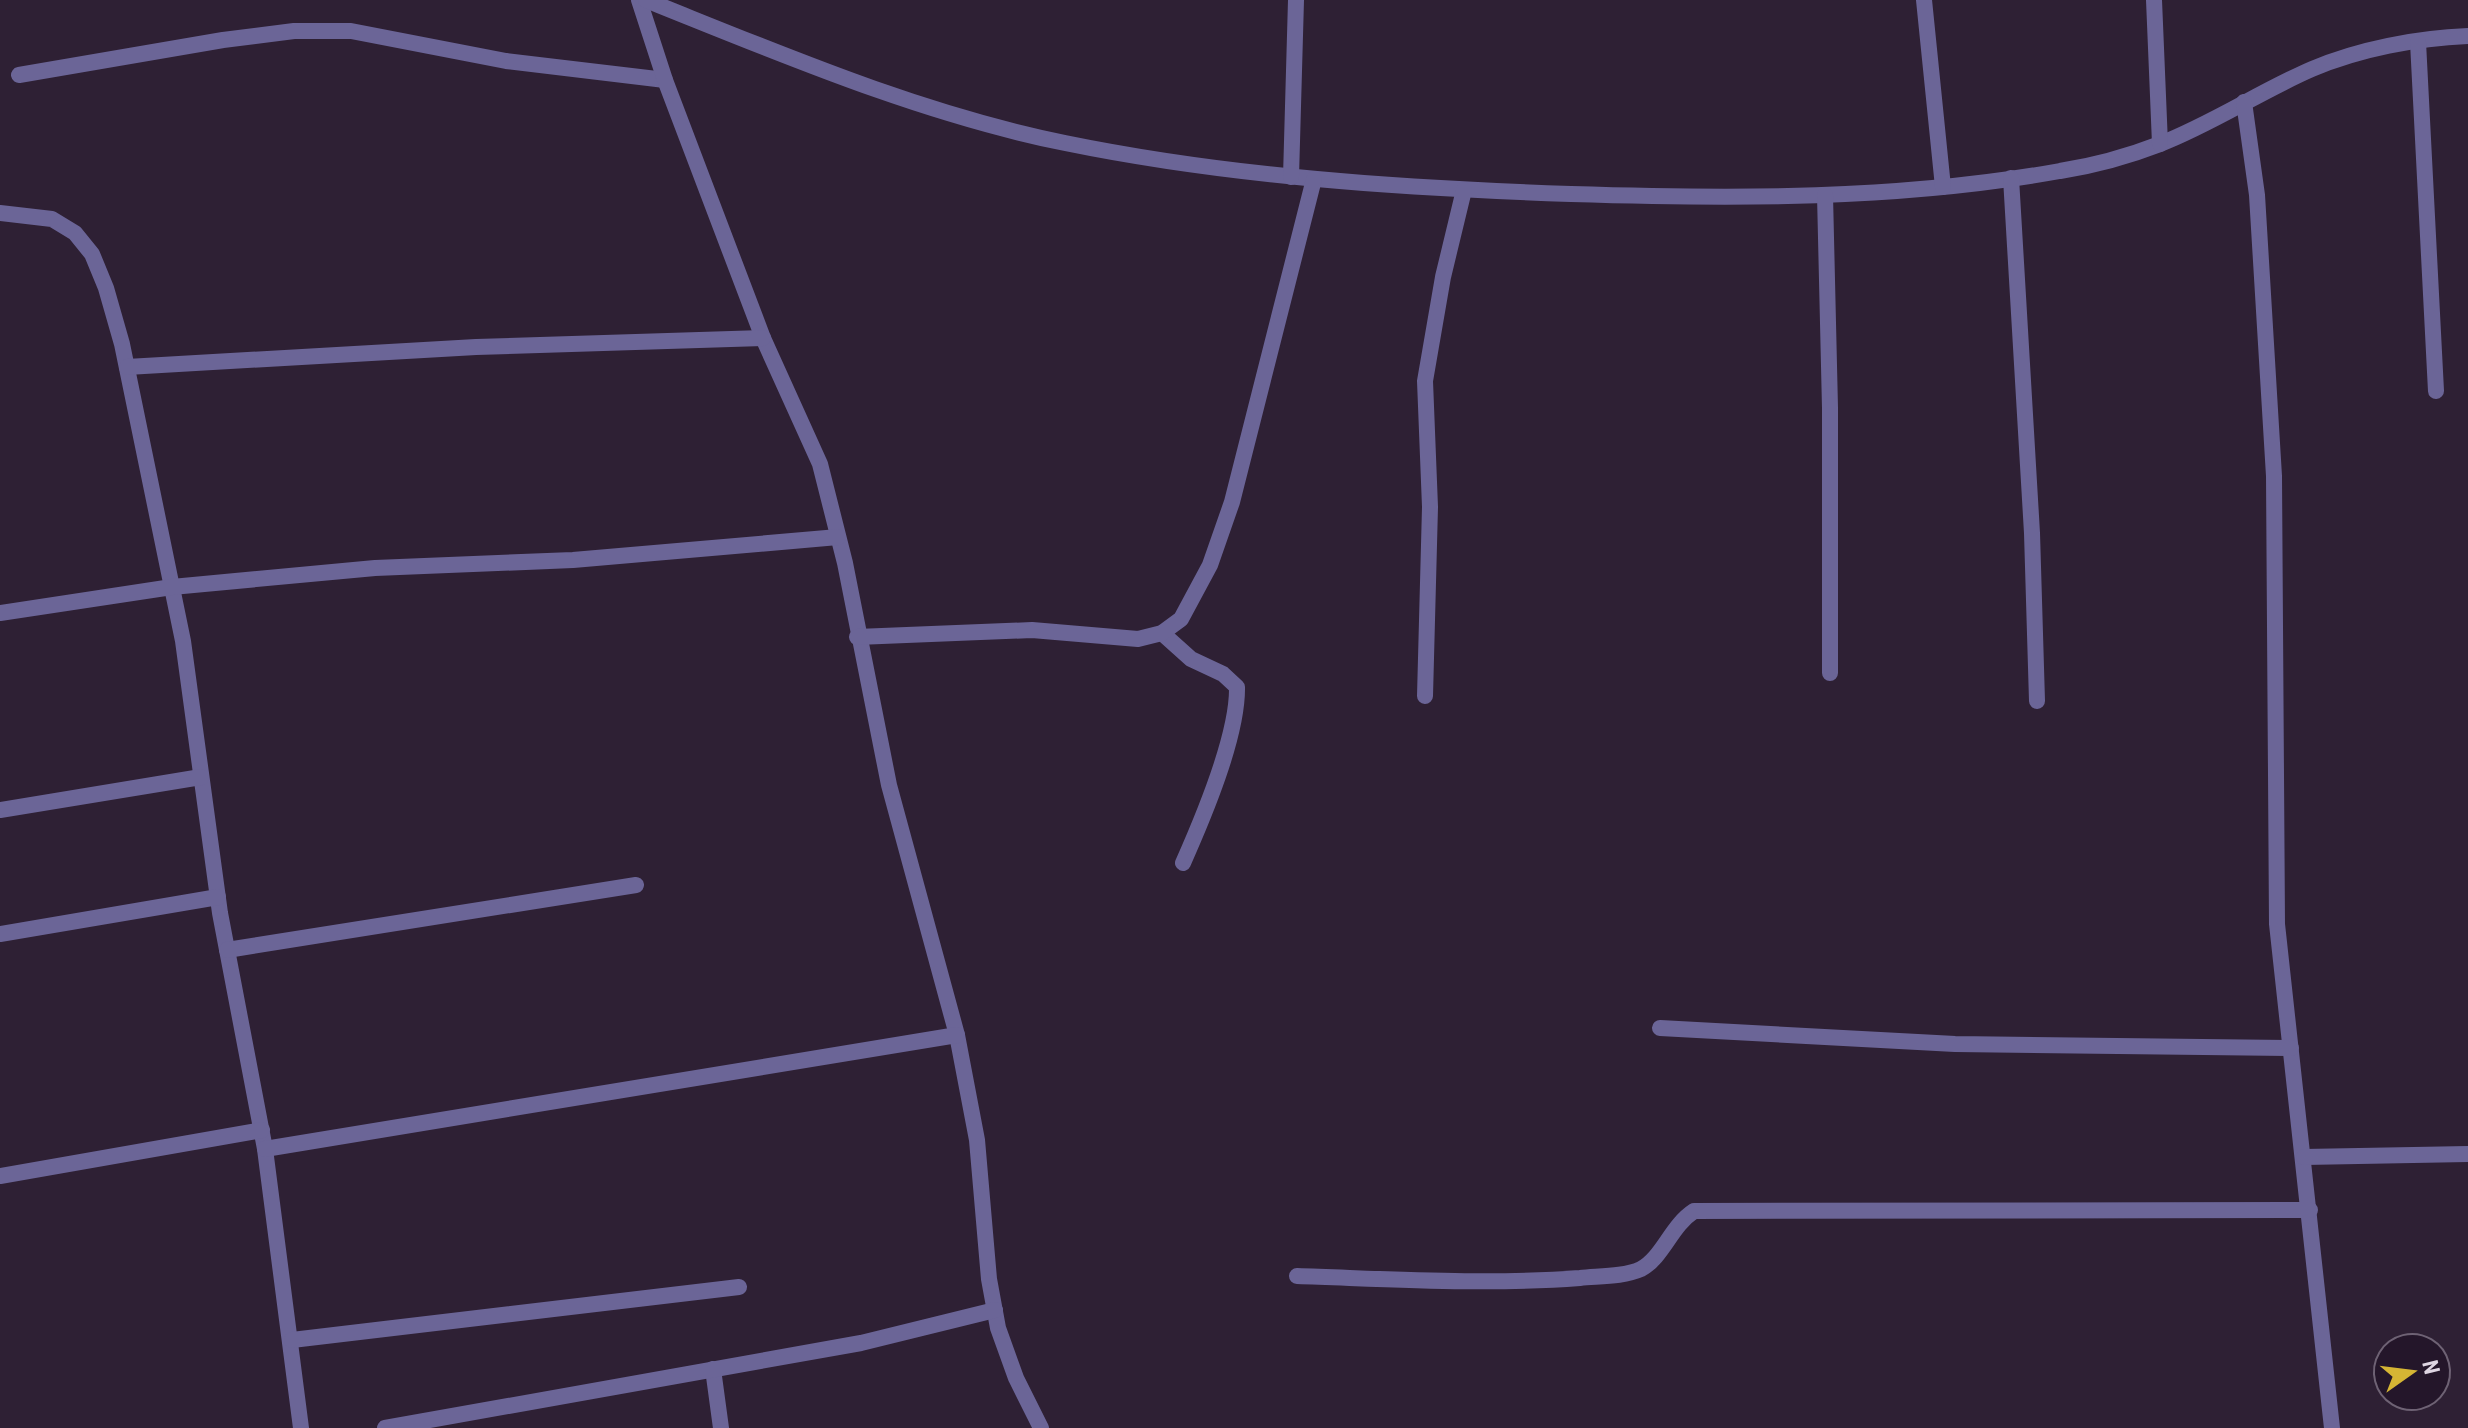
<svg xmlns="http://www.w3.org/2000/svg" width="2468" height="1428" font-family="'Roboto Condensed',sans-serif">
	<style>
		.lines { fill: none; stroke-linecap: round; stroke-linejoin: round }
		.service { stroke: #6b6597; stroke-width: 16 }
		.minor { stroke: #6b6597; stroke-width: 16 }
	</style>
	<rect width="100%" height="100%" fill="#2e2034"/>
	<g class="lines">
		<polyline class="service" points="19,75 223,40 294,31 351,31 506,61 665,80"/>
		<g class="minor">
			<polyline points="639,0 665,80 763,338 820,464 845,563 889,785 957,1035 977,1140 989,1279 998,1328 1016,1378 1041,1428"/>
			<path d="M646,0C781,54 921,114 1065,143C1231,177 1402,188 1571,194C1733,199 1899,200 2060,171C2092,166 2129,156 2160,144C2210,125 2261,91 2312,69C2359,49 2417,38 2468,36"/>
			<polyline points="1924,0 1943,187"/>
			<polyline points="2154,0 2160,144"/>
			<polyline points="2418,42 2436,391"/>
			<polyline points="2244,102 2257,195 2274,476 2277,924 2332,1428"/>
			<polyline points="1291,177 1296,0"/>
			<polyline points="2011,178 2032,533 2037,701"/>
			<polyline points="1825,195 1830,408 1830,673"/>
			<polyline points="0,213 52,219 75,233 92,254 106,288 122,344 183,641 220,913 265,1149 301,1428"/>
			<polyline points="127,367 476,347 763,338"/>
			<polyline points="0,613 172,587 375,568 573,560 838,537"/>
			<path d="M1162,633L1191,659L1223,674L1237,687C1238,736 1203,818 1183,863"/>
			<polyline points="857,637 1032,630 1138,639 1162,633 1181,619 1210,565 1232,502 1314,179"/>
			<polyline points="1425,696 1430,507 1425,381 1443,277 1464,190"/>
			<polyline points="0,810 201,777"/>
			<polyline points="0,934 218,897"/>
			<polyline points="227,950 636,885"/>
			<polyline points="1660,1028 1955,1044 2291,1048"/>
			<polyline points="265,1149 957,1035"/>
			<polyline points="2304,1157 2468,1154"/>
			<polyline points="0,1176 262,1130"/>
			<path d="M1297,1276C1391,1279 1486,1285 1580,1278C1599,1276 1623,1277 1641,1269C1663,1257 1671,1226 1694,1211L2310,1210"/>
			<polyline points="292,1340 739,1287"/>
			<polyline points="713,1369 721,1428"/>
			<polyline points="385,1428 861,1343 995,1310"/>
		</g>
	</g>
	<g transform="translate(2412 1372) rotate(76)"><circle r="38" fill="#24162a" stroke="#6e6274" stroke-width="2"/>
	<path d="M0-6L14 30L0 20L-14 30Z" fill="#d5b534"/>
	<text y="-12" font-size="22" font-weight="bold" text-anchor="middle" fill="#ded5e2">N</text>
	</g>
</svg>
